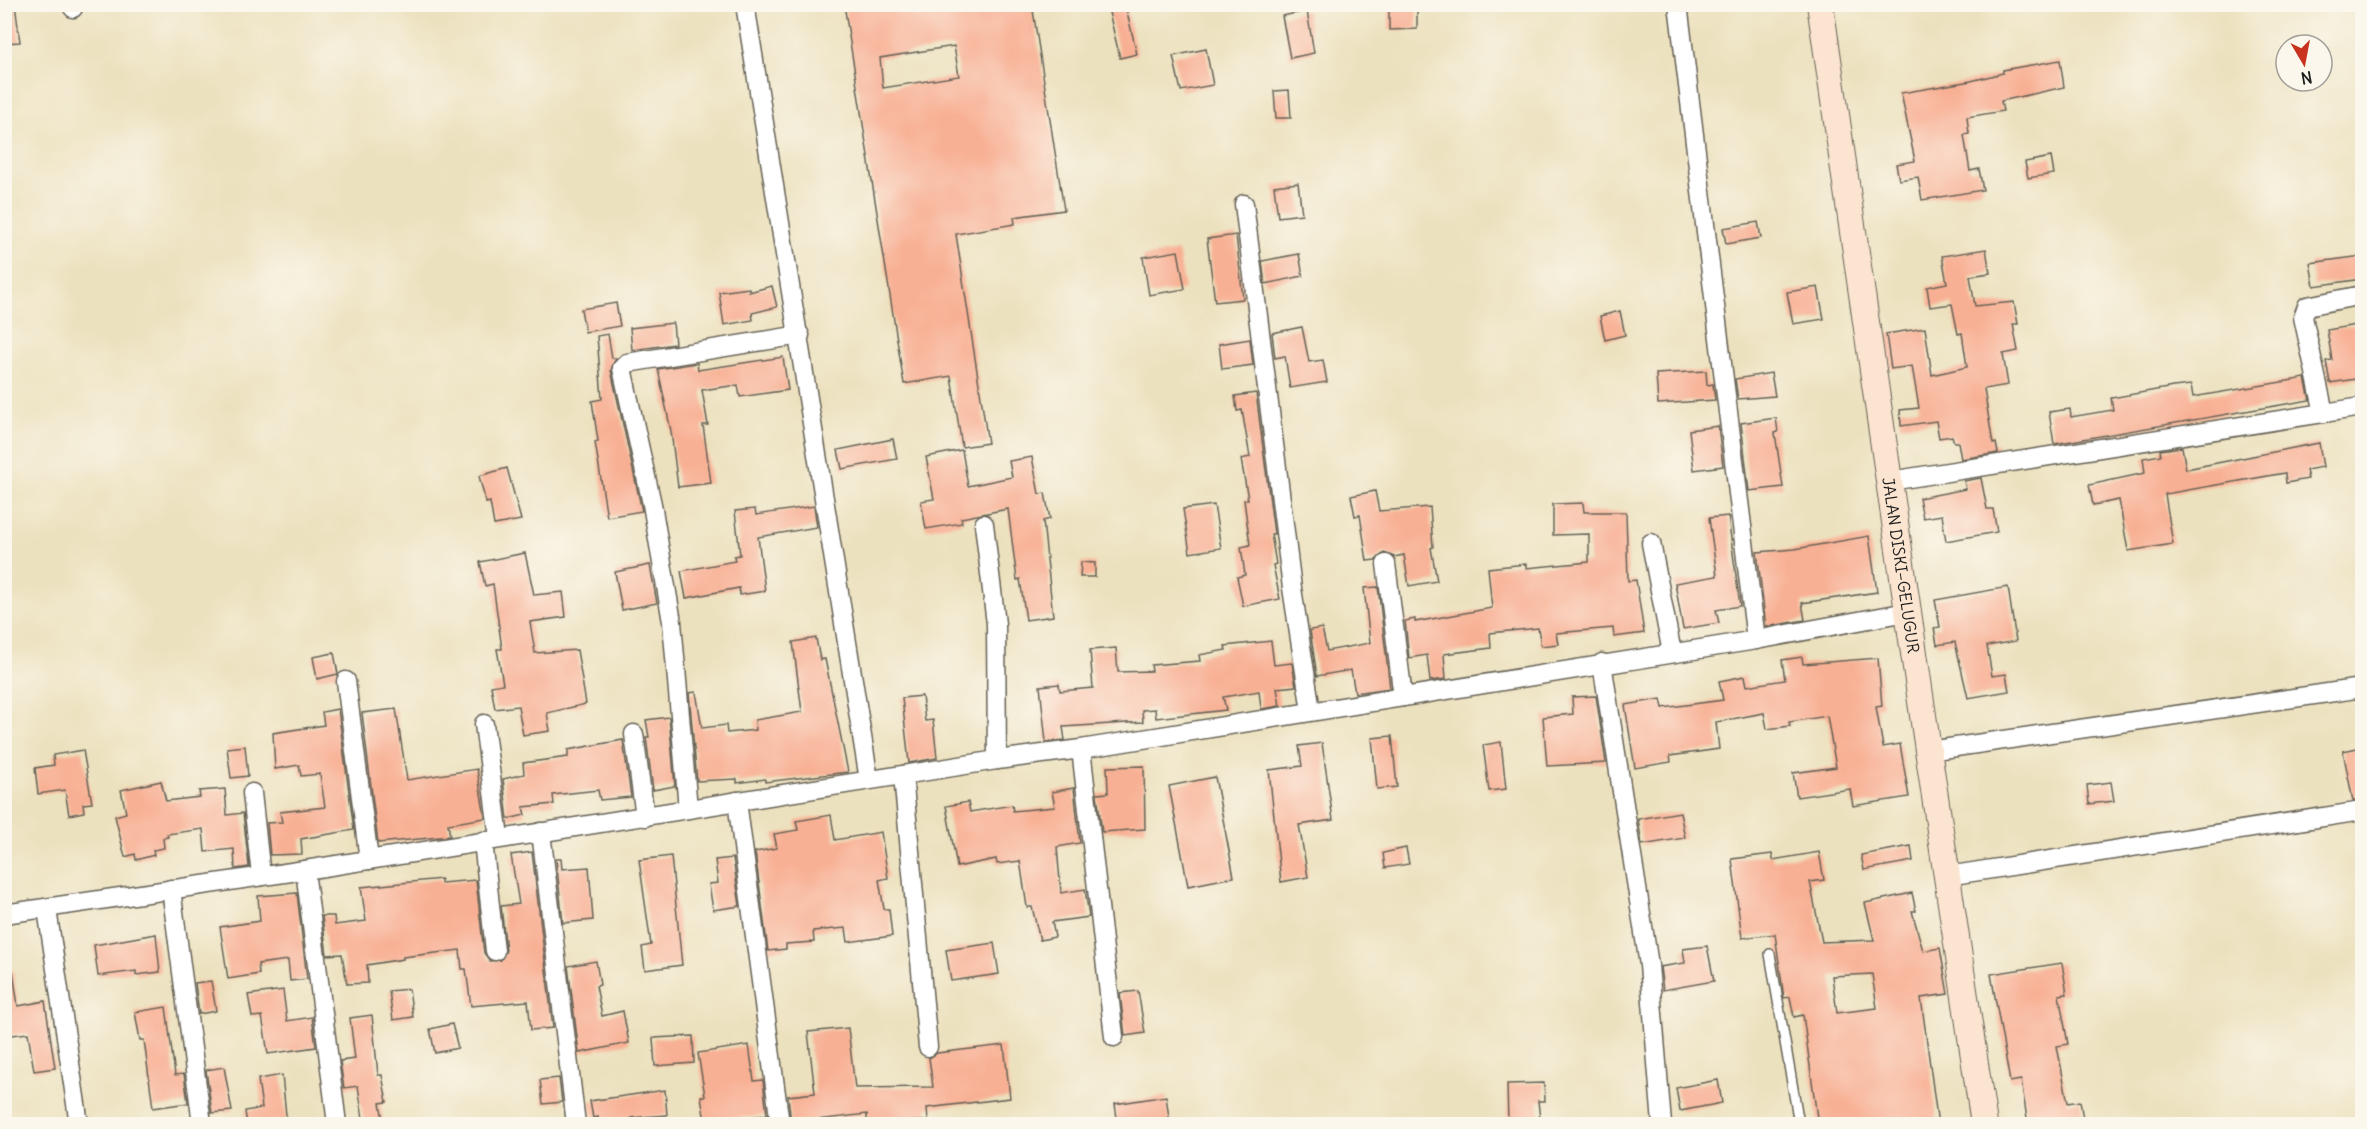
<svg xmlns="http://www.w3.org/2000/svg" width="2367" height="1129" font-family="Delius,sans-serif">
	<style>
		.building { fill: #f8b094; fill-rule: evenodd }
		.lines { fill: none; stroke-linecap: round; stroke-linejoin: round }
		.service-casing { stroke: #656155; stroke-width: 12 }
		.minor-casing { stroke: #656155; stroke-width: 21 }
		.secondary-casing { stroke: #656155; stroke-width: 28 }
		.service { stroke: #fff; stroke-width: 9 }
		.minor { stroke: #fff; stroke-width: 18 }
		.secondary { stroke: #fce5d0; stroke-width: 26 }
		.labels { text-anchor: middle; stroke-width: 6; stroke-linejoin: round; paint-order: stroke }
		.street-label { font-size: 16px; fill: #1c1c1c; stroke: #fbf7ec }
	</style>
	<rect width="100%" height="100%" fill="#fbf7ec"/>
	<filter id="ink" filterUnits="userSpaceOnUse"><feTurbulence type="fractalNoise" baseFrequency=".0167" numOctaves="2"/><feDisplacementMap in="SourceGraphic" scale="12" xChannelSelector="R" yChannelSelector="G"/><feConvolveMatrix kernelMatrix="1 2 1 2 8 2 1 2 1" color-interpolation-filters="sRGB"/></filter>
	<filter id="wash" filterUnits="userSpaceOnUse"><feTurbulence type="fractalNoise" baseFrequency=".008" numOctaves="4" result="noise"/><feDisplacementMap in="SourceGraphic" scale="24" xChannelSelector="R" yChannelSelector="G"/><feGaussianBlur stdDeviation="1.35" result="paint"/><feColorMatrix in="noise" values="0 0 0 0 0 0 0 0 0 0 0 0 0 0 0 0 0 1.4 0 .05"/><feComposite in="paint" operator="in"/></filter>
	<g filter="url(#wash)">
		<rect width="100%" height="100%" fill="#ece1be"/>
		<g id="blocks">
			<g class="building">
				<polygon points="4,4 15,4 20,42 4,43"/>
				<path d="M844,4H1032L1064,210L1014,217L1015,224L956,234L988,443L962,447L951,376L904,384ZM954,46L959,76L883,88L880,58Z"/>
				<polygon points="1107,4 1125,4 1137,54 1120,58"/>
				<polygon points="1389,4 1417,4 1417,29 1389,30"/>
				<polygon points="1307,11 1314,53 1290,58 1282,16"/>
				<polygon points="1206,49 1213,85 1181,91 1173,56"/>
				<polygon points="2060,60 2064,87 2001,101 2003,111 1967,117 1969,134 1964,135 1970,171 1979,169 1983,190 1922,200 1918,177 1899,180 1896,164 1915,161 1901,93 1971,81 2003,73 2003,70"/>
				<polygon points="1289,90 1291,118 1276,118 1274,91"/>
				<polygon points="2051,157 2054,174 2028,178 2025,162"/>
				<polygon points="1298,183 1302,214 1278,217 1274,186"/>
				<polygon points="1758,222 1761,238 1726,244 1723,228"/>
				<polygon points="1236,235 1243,299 1215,302 1207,239"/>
				<polygon points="1986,249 1990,273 1970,276 1975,306 2014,302 2018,324 2013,324 2018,351 2003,354 2008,385 1984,389 1993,444 1996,443 1998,453 1961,459 1958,442 1954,442 1952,436 1939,438 1936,421 1901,426 1900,410 1919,408 1912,366 1891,369 1886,334 1925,328 1932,375 1967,367 1962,333 1958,334 1952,304 1930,307 1927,287 1947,283 1942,256"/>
				<polygon points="1178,251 1185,289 1149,295 1143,257"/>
				<polygon points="1299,254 1303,276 1265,284 1262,261"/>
				<polygon points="2362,256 2362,279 2314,286 2310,263"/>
				<polygon points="772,286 777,307 752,313 753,320 724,325 719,292 749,288 749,292"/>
				<polygon points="1818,287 1824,319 1793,324 1787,292"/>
				<polygon points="616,303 620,326 585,332 581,309"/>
				<polygon points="1620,311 1625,335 1605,340 1600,316"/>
				<polygon points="673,323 675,344 632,350 630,328"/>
				<polygon points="2362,324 2362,378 2330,383 2326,361 2332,360 2327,330"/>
				<polygon points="1302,327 1309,362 1323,360 1327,382 1290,388 1285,356 1275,358 1272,333"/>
				<polygon points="608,334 612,358 616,358 611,370 642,511 607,517 595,442 598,441 592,401 602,399 597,336"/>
				<polygon points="1250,339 1253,365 1222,369 1219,344"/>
				<polygon points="783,357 788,390 740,397 738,385 702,390 708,425 703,425 711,483 678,487 671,431 658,369 697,363 698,370"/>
				<polygon points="1706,371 1707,385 1713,384 1715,400 1658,404 1656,374"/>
				<polygon points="1771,373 1775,396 1738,399 1735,379"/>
				<polygon points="2305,378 2310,400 2054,444 2049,412 2070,409 2071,417 2113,410 2111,398 2173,387 2191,385 2193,397"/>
				<polygon points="1256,393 1274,534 1271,534 1276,564 1273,565 1280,599 1243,606 1237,577 1245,575 1241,547 1250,545 1244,500 1248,499 1241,459 1250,457 1242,410 1237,411 1235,396"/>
				<polygon points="1776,418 1778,432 1775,433 1783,487 1749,491 1741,423"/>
				<polygon points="1718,426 1723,466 1694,470 1689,430"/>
				<polygon points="893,439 897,459 842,469 838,450"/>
				<polygon points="2319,443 2323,467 2306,470 2308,479 2286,483 2285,473 2165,494 2173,544 2128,551 2119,500 2093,505 2089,485 2145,473 2143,458 2161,455 2160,450 2182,447 2186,469"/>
				<polygon points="962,450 968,486 1012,477 1009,461 1032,457 1039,494 1045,493 1050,519 1043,521 1053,616 1026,620 1020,579 1017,580 1008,509 961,518 962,523 926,529 921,501 934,499 926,457"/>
				<polygon points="507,468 521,520 494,525 490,502 486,503 479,476"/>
				<polygon points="1981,478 1987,509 1993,509 1997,532 1946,541 1942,515 1923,518 1919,498 1966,489 1964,481"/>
				<polygon points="1375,491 1379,511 1430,507 1433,547 1431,548 1437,581 1409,586 1404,555 1394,557 1384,553 1376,560 1367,561 1360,515 1355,516 1351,496"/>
				<polygon points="1583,503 1584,512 1626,512 1628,581 1636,580 1644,633 1614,637 1613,628 1556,633 1558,644 1541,646 1538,628 1490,633 1491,648 1444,654 1446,679 1430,681 1427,655 1409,658 1405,621 1415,619 1415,622 1492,608 1488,568 1526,564 1526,568 1589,562 1589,534 1553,535 1553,504"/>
				<polygon points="1214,505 1221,548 1190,553 1183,509"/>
				<polygon points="814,506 817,527 758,537 765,591 740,595 739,588 686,598 681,571 735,561 734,556 740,555 735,511 755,509 756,515"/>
				<polygon points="1728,516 1740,606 1716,610 1719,623 1683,629 1675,583 1717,576 1709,518"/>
				<polygon points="1869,536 1877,592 1802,603 1805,620 1766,627 1757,552 1795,549"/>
				<polygon points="525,553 534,595 563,592 566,617 530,622 535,653 577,650 586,704 547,713 550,731 523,735 518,706 495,709 491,686 503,684 497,649 502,649 493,584 485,586 480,562"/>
				<polygon points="1081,562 1095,563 1095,577 1080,577"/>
				<polygon points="650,565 657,603 622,610 615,572"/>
				<polygon points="1378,587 1390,688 1355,693 1351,670 1317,676 1310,630 1322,628 1327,651 1370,643 1364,588"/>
				<polygon points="2008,587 2016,641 1987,646 1992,676 2006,674 2009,691 1968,698 1955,642 1937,645 1934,628 1940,627 1935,600"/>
				<polygon points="816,638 820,660 825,659 848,772 765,782 765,779 737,783 737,779 697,781 689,693 696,692 702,728 726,725 727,733 756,730 755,720 802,712 793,642"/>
				<polygon points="1271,641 1274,665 1292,663 1296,686 1277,688 1280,706 1261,709 1259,691 1223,697 1226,710 1156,718 1155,709 1142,710 1143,722 1063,727 1065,740 1046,742 1040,686 1059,684 1060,691 1093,688 1090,650 1116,648 1118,672 1152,671 1151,665 1200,661 1199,655 1226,650 1225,646"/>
				<polygon points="334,653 338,674 317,679 313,657"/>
				<polygon points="1802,657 1803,664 1878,658 1882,706 1876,707 1883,747 1900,744 1909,797 1853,806 1850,789 1797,797 1793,773 1836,767 1827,716 1789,722 1790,726 1767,729 1764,713 1716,722 1719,749 1670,756 1671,762 1635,768 1625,705 1661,699 1663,708 1723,700 1719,681 1745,676 1747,686 1785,680 1782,660"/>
				<polygon points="922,696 925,721 933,720 937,758 909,763 902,698"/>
				<polygon points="1596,696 1606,763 1547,766 1543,717 1573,714 1572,697"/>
				<polygon points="338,709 354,830 301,839 302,854 270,855 267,823 282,822 280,812 325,807 320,774 301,776 299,765 275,769 273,733 324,725 322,712"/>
				<polygon points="396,709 407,780 477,769 485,818 448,824 450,836 378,843 362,713"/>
				<polygon points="669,717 675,786 653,790 646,737 649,737 646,720"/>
				<polygon points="1392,736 1397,787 1377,789 1372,738"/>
				<polygon points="623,740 631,797 600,800 598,790 553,795 554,804 523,807 525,815 508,819 503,779 524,774 523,763 568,757 568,750"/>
				<polygon points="1501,742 1506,789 1489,791 1483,745"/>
				<polygon points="1322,743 1333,820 1299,825 1308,877 1281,882 1269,770 1302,766 1299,746"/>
				<polygon points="245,746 248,776 231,778 227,748"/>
				<polygon points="2362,747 2362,800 2353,801 2343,751"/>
				<polygon points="83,750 92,803 83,804 84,812 69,815 65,790 38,794 35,768 54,765 53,755"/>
				<polygon points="1144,766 1145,829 1102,832 1097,794 1108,793 1107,767"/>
				<polygon points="1215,777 1234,877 1188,886 1169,786"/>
				<polygon points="161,781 166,801 200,797 199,791 225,789 227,815 243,813 249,867 235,869 234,849 205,852 203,829 167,834 168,837 163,838 164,848 153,850 154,855 136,860 135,854 125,857 115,816 126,813 121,790"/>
				<polygon points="2111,782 2114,801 2089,804 2087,785"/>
				<polygon points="1074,788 1080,843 1057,847 1061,893 1085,889 1089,917 1052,922 1055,937 1040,940 1032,907 1027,907 1020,861 997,864 996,859 957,867 946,806 968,802 970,812 1012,805 1013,811 1055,807 1052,792"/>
				<polygon points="1680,812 1685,838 1642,845 1638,819"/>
				<polygon points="831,815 835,840 881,832 888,878 879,880 884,909 889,909 892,936 848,942 846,928 813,931 814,942 786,944 786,949 768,951 755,852 777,848 774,834 798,830 796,821"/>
				<polygon points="1911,846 1913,861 1864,870 1861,855"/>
				<polygon points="1406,848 1409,864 1385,868 1383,853"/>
				<polygon points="532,852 553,1028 531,1030 528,1001 471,1006 466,969 462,969 460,950 403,957 403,959 367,965 368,983 347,984 342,954 327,955 322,916 334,916 335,925 366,921 361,887 441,879 441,883 476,880 484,953 490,961 501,960 506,950 501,906 519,904 511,855"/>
				<path d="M1819,852L1824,880L1810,882L1822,942L1874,940L1865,903L1912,893L1916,911H1912L1923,951L1940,948L1948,994L1921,998L1938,1125H1818L1803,1015L1794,1017L1790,997L1784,998L1775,934L1742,938L1732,859L1772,854L1773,860ZM1872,974L1877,1008L1837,1013L1832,976Z"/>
				<polygon points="671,856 682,965 645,970 642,947 651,945 639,860"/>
				<polygon points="733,858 740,906 713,910 709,884 718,883 715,860"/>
				<polygon points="556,859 561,859 562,869 589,867 593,920 563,923"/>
				<polygon points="297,893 307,979 290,981 288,960 258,964 259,974 228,979 220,927 260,921 258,896"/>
				<polygon points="156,934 160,972 136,975 136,971 98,976 94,945"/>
				<polygon points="994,943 999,974 951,981 946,950"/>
				<polygon points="1707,946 1714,981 1663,990 1660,967 1685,963 1683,949"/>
				<polygon points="596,961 600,985 596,986 602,1016 623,1011 629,1043 579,1053 568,966"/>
				<polygon points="2062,963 2067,994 2059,995 2068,1044 2057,1046 2068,1103 2080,1101 2084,1125 2028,1125 2021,1080 2010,1082 1991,974"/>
				<polygon points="13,971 18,1006 45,1001 55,1068 34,1071 28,1033 4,1036 4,972"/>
				<polygon points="211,981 216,1011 199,1014 195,983"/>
				<polygon points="409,989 413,1017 393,1020 389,991"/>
				<polygon points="283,990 287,1021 312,1017 316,1047 268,1054 262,1016 252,1017 248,995"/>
				<polygon points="1138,991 1145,1033 1125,1036 1120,993"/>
				<polygon points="166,1007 175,1075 184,1074 188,1103 153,1108 144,1040 140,1040 135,1012"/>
				<polygon points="372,1015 378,1075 382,1075 387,1102 380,1103 384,1125 364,1125 358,1086 344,1088 340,1061 355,1059 350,1018"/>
				<polygon points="452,1024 458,1048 435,1053 430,1029"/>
				<polygon points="848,1028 855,1088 933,1087 929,1058 937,1053 1004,1045 1010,1098 927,1108 928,1121 867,1123 867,1114 791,1123 788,1096 815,1093 808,1032"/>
				<polygon points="693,1036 694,1063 655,1066 653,1038"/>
				<polygon points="749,1045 754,1081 763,1080 767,1115 705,1122 701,1096 705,1096 698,1053"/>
				<polygon points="224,1067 232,1111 212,1113 206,1070"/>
				<polygon points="282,1075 287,1125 247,1125 245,1111 262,1108 258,1079"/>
				<polygon points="559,1078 562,1102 543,1104 540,1080"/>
				<polygon points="1718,1080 1722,1103 1680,1111 1676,1088"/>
				<polygon points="1544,1083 1545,1101 1538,1101 1540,1119 1508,1123 1507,1084"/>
				<polygon points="665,1090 667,1115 631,1118 631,1125 598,1125 598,1117 593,1118 590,1101"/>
				<polygon points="1166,1096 1170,1125 1118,1125 1115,1104"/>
			</g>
		</g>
	</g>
	<g filter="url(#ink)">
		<use href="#blocks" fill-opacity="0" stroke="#656155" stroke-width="1.5"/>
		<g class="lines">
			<g class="service-casing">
				<polyline id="service" points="1770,954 1799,1124"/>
			</g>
			<g class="minor-casing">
				<g id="minor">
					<polyline points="72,4 73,8"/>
					<polyline points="745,4 869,780"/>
					<polyline points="1678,4 1756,640"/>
					<polyline points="1244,204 1292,588 1311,711"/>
					<polyline points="2324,413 2303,317 2307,306 2362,295"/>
					<polyline points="1890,481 2362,407"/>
					<polyline points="984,524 996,624 997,760"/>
					<polyline points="1651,543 1672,653"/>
					<polyline points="1386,564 1403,697"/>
					<polyline points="1602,663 1649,965 1662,1124"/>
					<polyline points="346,681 369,860"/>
					<polyline points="484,724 499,837"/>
					<polyline points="634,734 645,817"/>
					<polyline points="1081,749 1114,1037"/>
					<polyline points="1928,751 2362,688"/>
					<polyline points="903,775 928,1047"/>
					<polyline points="252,793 261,876"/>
					<polyline points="737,801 780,1124"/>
					<polyline points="688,809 672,622 652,504 622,368 627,363 800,335"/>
					<polyline points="541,832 576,1124"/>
					<polyline points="483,841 495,951"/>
					<polyline points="305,870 337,1124"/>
					<polyline points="1947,876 2362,811"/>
					<polyline points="171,889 202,1124"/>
					<polyline points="47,909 79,1124"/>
					<polyline points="4,914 305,870 997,760 1081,749 1756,640 1907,612"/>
				</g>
			</g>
			<g class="secondary-casing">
				<g id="secondary">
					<path id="s1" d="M1820,4C1874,378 1927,751 1984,1124"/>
				</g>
			</g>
			<use href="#service" class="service"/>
			<use href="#minor" class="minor"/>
			<use href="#secondary" class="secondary"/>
		</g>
	</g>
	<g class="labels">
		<g class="street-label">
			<text dy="6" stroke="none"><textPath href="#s1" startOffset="567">JALAN DISKI–GELUGUR</textPath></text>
		</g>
	</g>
	<rect width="2367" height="1129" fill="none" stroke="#fbf7ec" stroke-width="24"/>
	<g transform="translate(2304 63) rotate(170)"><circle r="28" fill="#fbf7ec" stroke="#a29f99" stroke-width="1.5"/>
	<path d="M0-4.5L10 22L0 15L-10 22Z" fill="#c8321e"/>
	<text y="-9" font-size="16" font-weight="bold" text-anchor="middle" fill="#1c1c1c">N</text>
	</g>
</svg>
